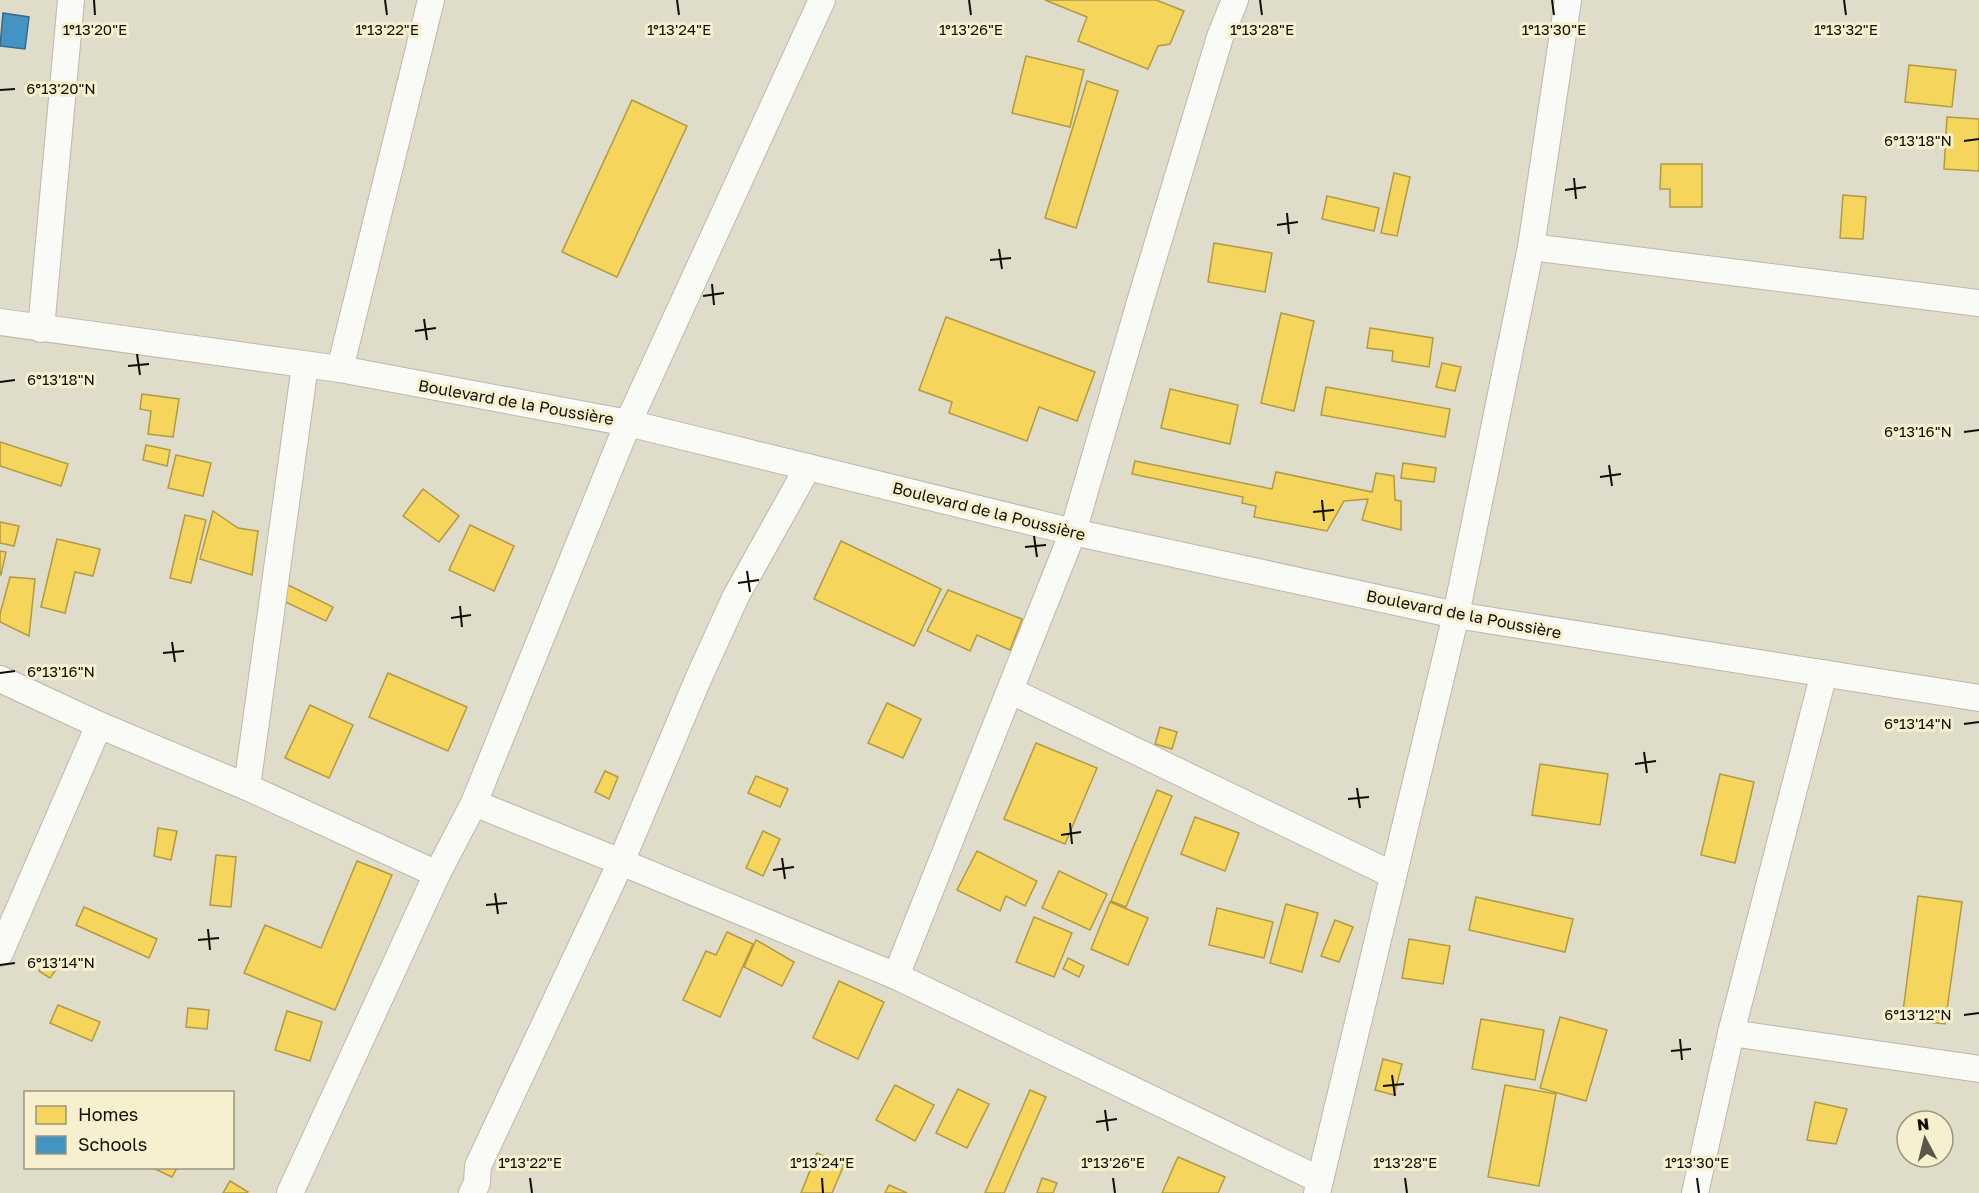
<svg xmlns="http://www.w3.org/2000/svg" width="1979" height="1193" font-family="'Golos Text',sans-serif">
	<style>
		.homes { fill: #f6d55c; stroke: #b19a42; stroke-width: 1.5 }
		.schools { fill: #4393c3; stroke: #346b8a; stroke-width: 1.5 }
		.lines { fill: none; stroke-linecap: round; stroke-linejoin: round }
		.street-casing { stroke: #bbb8ab; stroke-width: 28 }
		.street { stroke: #fafaf7; stroke-width: 26 }
		.ticks { fill: none; stroke: #110f05; stroke-width: 2 }
		.labels { text-anchor: middle; stroke-width: 6; stroke-linejoin: round; paint-order: stroke }
		.street-label { font-size: 16px; fill: #110f05; stroke: #f6f0cf }
		.ticks-label { font-size: 15px; text-anchor: middle; fill: #110f05; stroke: #f6f0cf; stroke-width: 6; stroke-linejoin: round; paint-order: stroke }
	</style>
	<rect width="100%" height="100%" fill="#e0dcca"/>
	<g class="homes">
		<polygon points="1045,0 1156,0 1184,11 1170,44 1158,46 1148,69 1078,41 1087,17"/>
		<polygon points="1026,56 1084,70 1070,127 1012,113"/>
		<polygon points="1909,65 1956,70 1952,107 1905,102"/>
		<polygon points="1087,81 1118,91 1076,228 1045,218"/>
		<polygon points="632,100 687,126 617,277 562,252"/>
		<polygon points="1947,117 1979,119 1979,171 1944,169"/>
		<polygon points="1661,164 1702,164 1702,207 1670,207 1670,189 1660,189"/>
		<polygon points="1394,173 1410,177 1397,236 1381,233"/>
		<polygon points="1843,195 1866,197 1863,239 1840,238"/>
		<polygon points="1327,196 1379,208 1374,231 1322,219"/>
		<polygon points="1214,243 1272,253 1265,292 1208,282"/>
		<polygon points="1281,313 1314,321 1294,411 1261,403"/>
		<polygon points="946,317 1095,372 1077,421 1039,407 1027,441 949,413 952,402 919,390"/>
		<polygon points="1370,328 1433,338 1429,367 1392,361 1393,351 1367,348"/>
		<polygon points="1442,363 1461,367 1455,391 1436,387"/>
		<polygon points="1326,387 1450,409 1445,437 1321,415"/>
		<polygon points="1170,389 1238,405 1230,444 1161,428"/>
		<polygon points="142,394 179,399 173,437 148,434 151,411 140,409"/>
		<polygon points="0,442 68,464 61,486 0,466"/>
		<polygon points="146,445 170,450 167,466 143,460"/>
		<polygon points="176,455 211,463 203,496 168,488"/>
		<polygon points="1135,461 1272,489 1276,472 1372,492 1376,473 1394,476 1395,500 1401,501 1401,530 1362,520 1368,499 1344,501 1327,531 1254,517 1256,506 1242,503 1243,497 1132,474"/>
		<polygon points="1403,463 1436,468 1434,482 1401,478"/>
		<polygon points="423,489 459,516 439,542 403,516"/>
		<polygon points="213,511 238,528 258,531 252,575 200,559"/>
		<polygon points="185,515 206,520 191,583 170,578"/>
		<polygon points="0,522 19,526 14,546 0,543"/>
		<polygon points="470,525 514,546 494,591 449,570"/>
		<polygon points="57,539 100,549 93,576 75,572 65,613 41,607"/>
		<polygon points="841,541 941,589 914,646 814,599"/>
		<polygon points="0,551 6,552 1,575 0,574"/>
		<polygon points="10,577 35,579 29,636 0,622 0,614"/>
		<polygon points="286,584 333,607 326,621 279,599"/>
		<polygon points="948,590 1022,619 1010,650 977,635 970,651 927,631"/>
		<polygon points="388,673 467,707 448,751 369,717"/>
		<polygon points="887,703 921,719 903,758 868,743"/>
		<polygon points="310,705 353,725 329,778 285,758"/>
		<polygon points="1160,727 1177,732 1172,749 1155,744"/>
		<polygon points="1036,743 1097,768 1065,844 1004,819"/>
		<polygon points="1540,764 1608,774 1600,825 1532,815"/>
		<polygon points="605,771 618,777 609,799 595,792"/>
		<polygon points="1720,774 1754,782 1735,863 1701,855"/>
		<polygon points="756,776 788,789 780,807 748,793"/>
		<polygon points="1157,790 1172,796 1126,907 1111,901"/>
		<polygon points="1195,817 1239,833 1225,871 1181,854"/>
		<polygon points="158,828 177,831 171,860 154,856"/>
		<polygon points="763,831 780,839 763,876 746,868"/>
		<polygon points="977,851 1037,881 1025,906 1006,896 1000,911 957,890"/>
		<polygon points="216,855 236,857 231,907 210,905"/>
		<polygon points="357,861 392,875 335,1010 244,973 265,925 321,948"/>
		<polygon points="1059,871 1107,894 1090,930 1042,908"/>
		<polygon points="1918,896 1962,902 1945,1024 1902,1019"/>
		<polygon points="1476,897 1573,919 1565,952 1469,930"/>
		<polygon points="1110,902 1148,918 1128,965 1091,949"/>
		<polygon points="1286,904 1318,913 1302,972 1270,963"/>
		<polygon points="84,907 157,939 149,958 76,925"/>
		<polygon points="1217,908 1273,922 1264,958 1209,945"/>
		<polygon points="1034,917 1072,933 1054,977 1016,962"/>
		<polygon points="1335,920 1353,927 1339,962 1321,956"/>
		<polygon points="727,932 753,944 720,1017 683,1000 706,951 716,955"/>
		<polygon points="1409,939 1450,946 1443,984 1402,978"/>
		<polygon points="756,940 794,962 782,986 744,967"/>
		<polygon points="1068,958 1084,966 1079,977 1063,969"/>
		<polygon points="47,959 58,967 50,978 39,971"/>
		<polygon points="839,981 884,1002 858,1059 813,1038"/>
		<polygon points="58,1005 100,1022 92,1041 50,1023"/>
		<polygon points="188,1008 209,1010 207,1029 186,1027"/>
		<polygon points="287,1011 322,1022 310,1061 275,1050"/>
		<polygon points="1560,1017 1607,1030 1586,1101 1540,1088"/>
		<polygon points="1481,1019 1544,1030 1535,1080 1472,1069"/>
		<polygon points="1383,1059 1402,1064 1394,1095 1375,1090"/>
		<polygon points="895,1085 934,1105 915,1141 876,1120"/>
		<polygon points="1505,1085 1556,1094 1539,1186 1488,1177"/>
		<polygon points="958,1089 989,1104 967,1148 936,1133"/>
		<polygon points="1030,1090 1046,1097 1004,1193 985,1193"/>
		<polygon points="1815,1102 1847,1109 1836,1144 1807,1140"/>
		<polygon points="817,1153 844,1165 832,1193 801,1193"/>
		<polygon points="1178,1157 1225,1177 1218,1193 1162,1193"/>
		<polygon points="153,1168 177,1168 172,1177"/>
		<polygon points="1042,1178 1057,1183 1053,1193 1037,1193"/>
		<polygon points="230,1181 248,1192 247,1193 223,1193"/>
		<polygon points="889,1185 907,1193 885,1193"/>
	</g>
	<polygon class="schools" points="3,13 29,17 25,49 0,46"/>
	<g class="lines">
		<g class="street-casing">
			<g id="street">
				<polyline points="1531,247 1979,303"/>
				<polyline points="0,322 340,369 628,423 1073,532 1456,615 1979,698"/>
				<polyline points="41,329 71,0"/>
				<polyline points="340,369 431,0"/>
				<polyline points="0,679 99,725 247,787 437,874"/>
				<polyline points="1011,691 1393,875"/>
				<polyline points="247,787 305,365"/>
				<polyline points="474,803 621,862 896,976 1320,1180"/>
				<polyline points="0,953 99,725"/>
				<polyline points="896,976 1073,532 1143,292 1220,37 1235,0"/>
				<polyline points="1731,1033 1979,1069"/>
				<polyline points="290,1193 437,874 474,803 628,423 822,0"/>
				<polyline points="472,1193 477,1183 478,1166 621,862 699,677 736,596 808,467"/>
				<polyline points="1317,1193 1456,615 1531,247 1568,0"/>
				<polyline points="1695,1193 1731,1033 1824,673"/>
			</g>
		</g>
		<use href="#street" class="street"/>
	</g>
	<path class="ticks" d="M94,0L95,15M385,0L387,15M677,0L679,15M969,0L971,15M1260,0L1262,15M1552,0L1554,15M1844,0L1846,15M0,90L15,89M1964,141L1979,139M1574,178L1576,199M1565,190L1586,187M1287,213L1289,234M1277,225L1298,222M999,249L1002,269M990,260L1011,258M712,284L714,305M703,296L724,293M424,319L427,340M415,331L436,328M137,354L140,375M128,366L149,364M0,382L15,380M1964,432L1979,430M1609,465L1612,486M1600,477L1621,474M1322,500L1324,521M1313,512L1334,510M1034,536L1037,557M1025,547L1046,545M747,571L750,592M738,583L759,580M460,606L462,627M451,618L471,615M172,642L175,662M163,653L184,651M0,673L15,671M1964,724L1979,722M1644,752L1647,773M1635,764L1656,761M1357,788L1360,808M1348,799L1369,797M1070,823L1072,844M1061,835L1081,832M782,858L785,879M773,870L794,867M495,893L498,914M486,905L507,903M208,929L210,950M198,940L219,938M0,965L15,963M1964,1015L1979,1013M1680,1039L1682,1060M1671,1051L1691,1049M1392,1075L1395,1096M1383,1086L1404,1084M1105,1110L1108,1131M1096,1122L1117,1119M530,1178L532,1193M822,1178L823,1193M1113,1178L1115,1193M1405,1178L1407,1193M1697,1178L1699,1193"/>
	<g class="labels">
		<g class="street-label">
			<text transform="translate(516 402) rotate(10)" y="6">Boulevard de la Poussière</text>
			<text transform="translate(989 511) rotate(14)" y="6">Boulevard de la Poussière</text>
			<text transform="translate(1464 614) rotate(11)" y="6">Boulevard de la Poussière</text>
		</g>
	</g>
	<g class="ticks-label">
		<text x="95" y="35">1°13'20"E</text>
		<text x="387" y="35">1°13'22"E</text>
		<text x="679" y="35">1°13'24"E</text>
		<text x="971" y="35">1°13'26"E</text>
		<text x="1262" y="35">1°13'28"E</text>
		<text x="1554" y="35">1°13'30"E</text>
		<text x="1846" y="35">1°13'32"E</text>
		<text x="61" y="94">6°13'20"N</text>
		<text x="1918" y="146">6°13'18"N</text>
		<text x="61" y="385">6°13'18"N</text>
		<text x="1918" y="437">6°13'16"N</text>
		<text x="61" y="677">6°13'16"N</text>
		<text x="1918" y="729">6°13'14"N</text>
		<text x="61" y="968">6°13'14"N</text>
		<text x="1918" y="1020">6°13'12"N</text>
		<text x="530" y="1168">1°13'22"E</text>
		<text x="822" y="1168">1°13'24"E</text>
		<text x="1113" y="1168">1°13'26"E</text>
		<text x="1405" y="1168">1°13'28"E</text>
		<text x="1697" y="1168">1°13'30"E</text>
	</g>
	<rect x="24" y="1091" width="210" height="78" fill="#f6f0cf" stroke="#9a967e" stroke-width="1.5"/>
	<rect x="36" y="1106" width="30" height="18" fill="#f6d55c" stroke="#9a967e" stroke-width="1.5"/>
	<text x="78" y="1121" font-size="18" fill="#110f05">Homes</text>
	<rect x="36" y="1136" width="30" height="18" fill="#4393c3" stroke="#9a967e" stroke-width="1.5"/>
	<text x="78" y="1151" font-size="18" fill="#110f05">Schools</text>
	<g transform="translate(1925 1139) rotate(353)"><circle r="28" fill="#f6f0cf" stroke="#9a967e" stroke-width="1.5"/>
	<path d="M0-4.5L10 22L0 15L-10 22Z" fill="#59574a"/>
	<text y="-9" font-size="16" font-weight="bold" text-anchor="middle" fill="#110f05">N</text>
	</g>
</svg>
